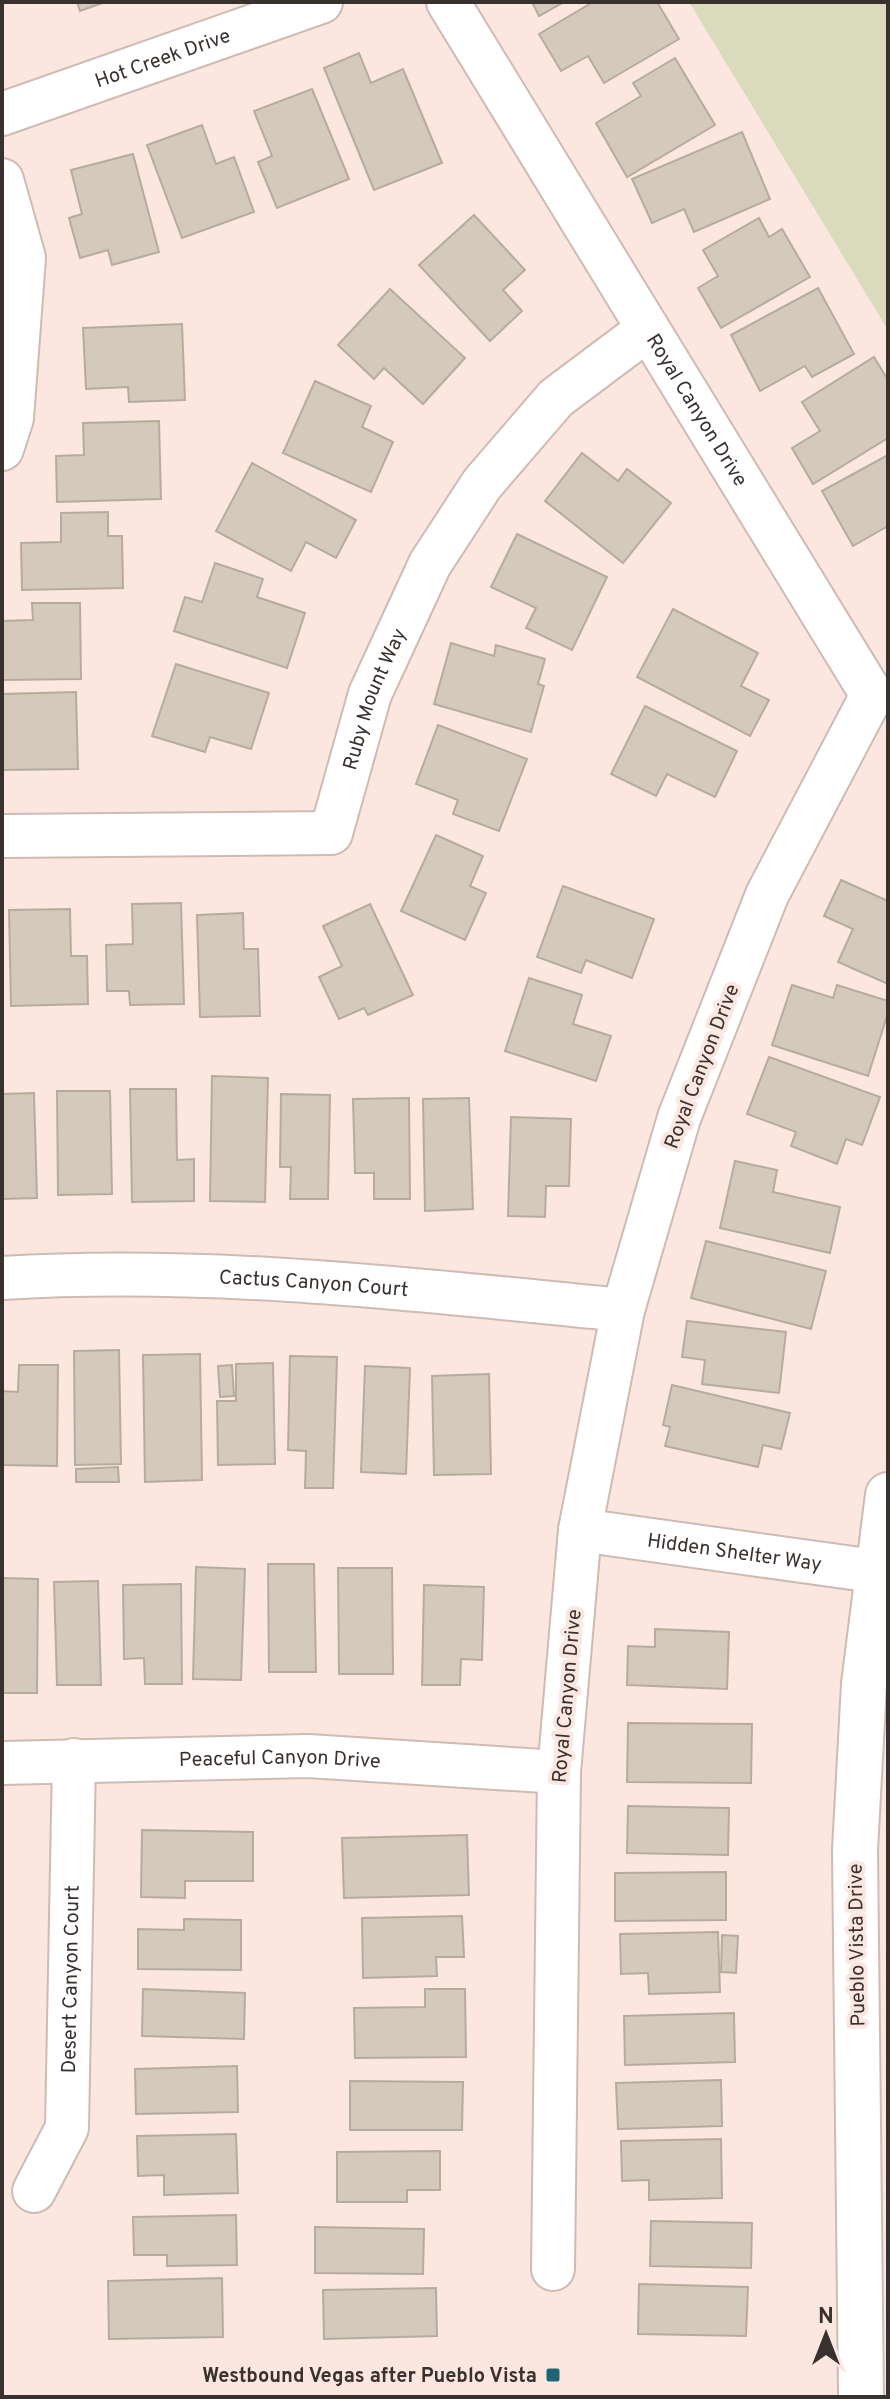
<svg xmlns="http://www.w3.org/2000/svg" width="890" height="2399" font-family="Overpass,sans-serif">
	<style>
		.green { fill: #d9dbbc }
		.building { fill: #d4c9ba; stroke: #b6ac9d; stroke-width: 2 }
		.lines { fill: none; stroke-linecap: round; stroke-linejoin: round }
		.street-casing { stroke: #cebbb4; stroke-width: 46 }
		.secondary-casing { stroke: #cebbb4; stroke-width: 48 }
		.street { stroke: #fff; stroke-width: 42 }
		.secondary { stroke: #fff; stroke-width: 44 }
		.poi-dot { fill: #1e6674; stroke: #fbe7e0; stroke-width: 3 }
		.labels { text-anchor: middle; stroke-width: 8; stroke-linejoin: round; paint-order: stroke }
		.street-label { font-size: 20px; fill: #39312e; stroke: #fbe7e0 }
		.poi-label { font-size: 20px; font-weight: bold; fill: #39312e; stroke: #fbe7e0; text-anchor: end }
	</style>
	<rect width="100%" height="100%" fill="#fbe7e0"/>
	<polygon class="green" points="689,2 888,2 888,330"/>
	<g class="building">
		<polygon points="77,2 105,2 80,11"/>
		<polygon points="532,2 564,2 539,16"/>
		<polygon points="593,2 657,2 679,39 604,83 588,56 561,71 539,34"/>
		<polygon points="359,53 371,83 403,69 442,163 374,190 324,68"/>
		<polygon points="675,58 715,125 627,177 596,123 641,96 633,83"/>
		<polygon points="312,89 349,179 277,208 258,162 272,156 254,111"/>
		<polygon points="202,125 216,164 234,157 254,212 182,238 147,145"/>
		<polygon points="742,132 770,199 694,232 684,209 652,223 632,179"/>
		<polygon points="133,154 159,252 112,265 108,250 80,258 69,218 82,214 71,170"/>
		<polygon points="474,215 525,270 503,290 522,311 490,341 419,265"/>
		<polygon points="759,218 769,237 782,229 810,277 721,328 698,288 718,276 703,250"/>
		<polygon points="818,288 854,354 812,377 805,366 760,391 731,335"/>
		<polygon points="390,289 465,358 423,404 384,368 374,379 338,345"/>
		<polygon points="182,324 185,400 129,402 128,387 86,389 83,328"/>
		<polygon points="874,357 888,380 888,438 813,484 792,448 820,431 802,402"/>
		<polygon points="315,381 371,406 362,427 393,442 371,492 283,453"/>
		<polygon points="159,421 161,499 57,502 56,456 84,455 83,423"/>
		<polygon points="582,453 618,481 627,469 671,503 623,563 545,501"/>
		<polygon points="888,455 888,526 853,546 822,491"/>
		<polygon points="252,463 356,520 336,558 306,542 291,571 216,531"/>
		<polygon points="108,512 108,536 122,536 123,588 22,590 21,543 61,542 61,513"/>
		<polygon points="517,534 607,577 572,650 526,628 536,608 491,587"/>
		<polygon points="215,563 263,579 257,597 305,613 287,668 174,631 185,597 202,602"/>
		<polygon points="32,603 80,603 81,679 2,680 2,621 33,620"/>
		<polygon points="673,609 758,653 741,686 769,700 750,736 637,677"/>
		<polygon points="451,643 494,656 496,645 545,659 538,684 544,686 531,732 434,704"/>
		<polygon points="176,664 269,693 251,749 210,737 205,752 152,736"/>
		<polygon points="76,692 78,769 2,770 2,694"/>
		<polygon points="645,706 737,751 715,797 667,774 656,796 611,774"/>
		<polygon points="438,725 527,759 499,831 453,814 458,800 416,784"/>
		<polygon points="436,835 483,856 470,886 486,893 465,940 401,911"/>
		<polygon points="841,880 888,901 888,984 838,962 853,929 824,916"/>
		<polygon points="563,886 654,919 632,978 586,960 581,973 537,957"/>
		<polygon points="181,903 184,1004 130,1005 129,991 107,991 106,945 133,944 132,904"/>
		<polygon points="370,904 413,995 368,1015 364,1008 339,1019 319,977 342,966 323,926"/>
		<polygon points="70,909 71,956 87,956 88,1004 11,1006 9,910"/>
		<polygon points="243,913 244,949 258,949 260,1016 200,1017 197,915"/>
		<polygon points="529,978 582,995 573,1024 611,1036 596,1081 505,1051"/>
		<polygon points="792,985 833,998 837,985 888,1001 888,1013 868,1076 772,1045"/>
		<polygon points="769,1057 880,1097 862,1145 846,1139 837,1164 791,1146 796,1132 747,1114"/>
		<polygon points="212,1076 268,1078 265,1202 210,1201"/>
		<polygon points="130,1089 176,1089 177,1160 194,1159 194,1201 132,1202"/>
		<polygon points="57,1091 110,1091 112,1194 58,1195"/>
		<polygon points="34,1093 37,1198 2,1199 2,1094"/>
		<polygon points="281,1094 330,1095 328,1199 290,1199 291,1167 280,1167"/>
		<polygon points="409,1098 410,1199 374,1199 374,1173 355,1173 353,1099"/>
		<polygon points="469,1098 473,1209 425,1211 423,1099"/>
		<polygon points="511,1117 571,1119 569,1186 546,1186 545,1217 508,1216"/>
		<polygon points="735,1161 777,1170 773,1192 840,1207 830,1253 720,1228"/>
		<polygon points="706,1241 826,1271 811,1329 691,1298"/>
		<polygon points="687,1321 786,1332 779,1393 702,1384 705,1360 682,1357"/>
		<polygon points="119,1350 121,1464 75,1465 74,1351"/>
		<polygon points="200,1354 202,1480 145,1482 143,1355"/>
		<polygon points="290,1356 337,1357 333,1488 305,1488 306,1451 288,1450"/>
		<polygon points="273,1363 275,1464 218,1465 217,1401 236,1401 236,1364"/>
		<polygon points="19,1365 58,1365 57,1466 2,1465 2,1391 18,1392"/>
		<polygon points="232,1365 234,1396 220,1397 218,1366"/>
		<polygon points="365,1366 410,1368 406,1474 361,1472"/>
		<polygon points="489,1374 491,1474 434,1475 432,1376"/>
		<polygon points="672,1385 790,1413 781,1449 763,1445 758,1467 665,1446 670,1427 663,1425"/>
		<polygon points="118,1467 119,1482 76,1482 76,1469"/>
		<polygon points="268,1564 314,1564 316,1672 269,1672"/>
		<polygon points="196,1567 245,1569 241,1680 193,1679"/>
		<polygon points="338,1568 392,1568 393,1674 339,1674"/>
		<polygon points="2,1578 38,1579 37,1693 2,1693"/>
		<polygon points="98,1581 101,1685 57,1685 54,1582"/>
		<polygon points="181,1584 182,1684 145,1684 144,1658 124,1659 123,1585"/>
		<polygon points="424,1585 484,1587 482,1660 461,1659 460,1685 422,1685"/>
		<polygon points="655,1629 729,1632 727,1689 627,1685 628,1646 655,1647"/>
		<polygon points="628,1723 752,1724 751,1783 627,1782"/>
		<polygon points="628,1806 729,1808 728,1855 627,1853"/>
		<polygon points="142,1830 253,1832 253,1881 185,1881 185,1898 141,1897"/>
		<polygon points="467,1835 469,1895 344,1898 342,1838"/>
		<polygon points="726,1872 726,1920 615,1921 615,1873"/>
		<polygon points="462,1916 464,1957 436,1957 437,1976 363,1978 362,1918"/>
		<polygon points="184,1919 241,1920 241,1970 138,1969 138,1929 184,1930"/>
		<polygon points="718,1932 720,1992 649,1994 648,1973 621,1974 620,1934"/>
		<polygon points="722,1935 738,1936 736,1973 721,1972"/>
		<polygon points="143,1989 245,1993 244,2039 142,2036"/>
		<polygon points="425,1989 465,1989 466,2057 355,2058 354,2008 425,2007"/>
		<polygon points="734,2013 735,2062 625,2065 624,2016"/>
		<polygon points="237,2066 238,2112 136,2114 135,2069"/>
		<polygon points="721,2080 722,2126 618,2129 616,2083"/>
		<polygon points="350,2081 463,2082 462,2130 350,2130"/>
		<polygon points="236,2134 238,2193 164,2195 164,2175 138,2176 137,2136"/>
		<polygon points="721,2139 722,2198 649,2200 649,2180 622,2181 621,2141"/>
		<polygon points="440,2151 440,2190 407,2190 407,2202 337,2202 337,2152"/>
		<polygon points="236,2215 237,2265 167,2266 167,2255 134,2255 133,2217"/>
		<polygon points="651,2221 752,2223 751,2268 650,2266"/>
		<polygon points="315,2227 424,2229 423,2274 315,2273"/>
		<polygon points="222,2278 223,2337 109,2339 108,2281"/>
		<polygon points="639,2284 748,2287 746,2336 638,2334"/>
		<polygon points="436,2288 437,2336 324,2339 323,2290"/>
	</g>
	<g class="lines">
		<g class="street-casing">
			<g id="street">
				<path id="s1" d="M448,2L872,695L767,895L679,1118L623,1310L580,1530L559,1772L553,2269"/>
				<path id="s2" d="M2,114L321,2"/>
				<polyline points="2,180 24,258 12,418 2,449"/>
				<path id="s3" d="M2,836L331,833L370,694L430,564L482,484L556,398L648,329"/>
				<path id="s4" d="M2,1278C209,1265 417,1290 623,1310"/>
				<path id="s5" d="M580,1530L888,1573"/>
				<path id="s6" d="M2,1763L308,1756L559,1772"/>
				<path id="s7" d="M34,2191L67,2128L74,1760"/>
			</g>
		</g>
		<g class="secondary-casing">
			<polyline id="secondary" points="861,2397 855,1850 864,1684 888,1495"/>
		</g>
		<use href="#street" class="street"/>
		<use href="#secondary" class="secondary"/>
	</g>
	<rect class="poi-dot" x="545" y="2367" width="16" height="16" rx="4"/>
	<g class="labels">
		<g class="street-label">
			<text dy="7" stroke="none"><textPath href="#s2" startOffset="170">Hot Creek Drive</textPath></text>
			<text dy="7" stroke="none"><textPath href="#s1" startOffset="478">Royal Canyon Drive</textPath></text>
			<text dy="7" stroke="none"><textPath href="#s3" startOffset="470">Ruby Mount Way</textPath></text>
			<text transform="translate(701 1066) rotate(-69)" y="7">Royal Canyon Drive</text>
			<text dy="7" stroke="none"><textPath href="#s4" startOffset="312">Cactus Canyon Court</textPath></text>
			<text dy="7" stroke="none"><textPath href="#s5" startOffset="156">Hidden Shelter Way</textPath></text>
			<text transform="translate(566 1696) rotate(-85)" y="7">Royal Canyon Drive</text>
			<text dy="7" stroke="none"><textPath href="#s6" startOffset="278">Peaceful Canyon Drive</textPath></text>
			<text transform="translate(856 1945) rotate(-91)" y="7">Pueblo Vista Drive</text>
			<text dy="7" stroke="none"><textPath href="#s7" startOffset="220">Desert Canyon Court</textPath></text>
		</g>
		<g class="poi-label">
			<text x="537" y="2382">Westbound Vegas after Pueblo Vista</text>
		</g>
	</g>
	<rect width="890" height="2399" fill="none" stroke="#39312e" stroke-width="8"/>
	<g transform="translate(826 2335)" stroke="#fbe7e0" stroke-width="6" paint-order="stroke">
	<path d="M0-6L14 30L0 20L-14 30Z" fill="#39312e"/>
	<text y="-12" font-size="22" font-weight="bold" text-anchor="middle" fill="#39312e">N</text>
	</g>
</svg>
